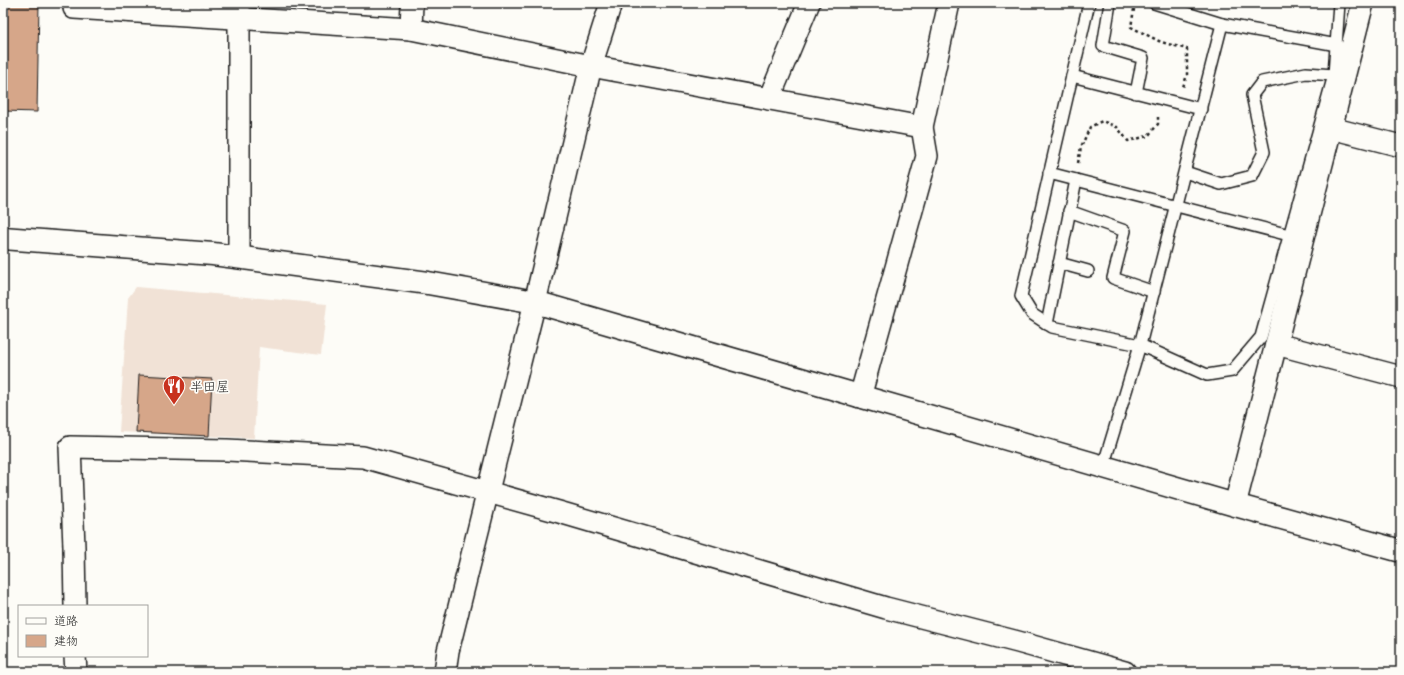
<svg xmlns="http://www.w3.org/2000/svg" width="1404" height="675" font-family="Mynerve,'Klee One',sans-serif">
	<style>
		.built { fill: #f1e2d6 }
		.building { fill: #d6a689; stroke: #1c1c1c }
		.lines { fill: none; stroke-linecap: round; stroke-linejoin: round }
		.lane-casing { stroke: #1c1c1c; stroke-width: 14 }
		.street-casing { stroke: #1c1c1c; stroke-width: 24 }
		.secondary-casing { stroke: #1c1c1c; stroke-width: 25 }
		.path { stroke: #1c1c1c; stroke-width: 2.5; stroke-dasharray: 3 3; stroke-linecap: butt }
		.lane { stroke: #fdfcf7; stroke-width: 11 }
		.street { stroke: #fdfcf7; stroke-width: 21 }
		.secondary { stroke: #fdfcf7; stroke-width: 22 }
		.labels { text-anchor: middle; stroke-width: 3.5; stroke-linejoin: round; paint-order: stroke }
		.poi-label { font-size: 13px; fill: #1c1c1c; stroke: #fdfcf7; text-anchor: start }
	</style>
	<rect width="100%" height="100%" fill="#fdfcf7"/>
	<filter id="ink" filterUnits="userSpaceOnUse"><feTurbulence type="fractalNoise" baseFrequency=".025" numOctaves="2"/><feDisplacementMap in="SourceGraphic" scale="8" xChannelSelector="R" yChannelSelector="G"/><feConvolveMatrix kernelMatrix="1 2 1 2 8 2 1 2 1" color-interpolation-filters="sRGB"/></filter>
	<g filter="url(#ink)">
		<polygon class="built" points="136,287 327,304 321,355 259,347 254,438 119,432 128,298"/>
		<g class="building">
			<polygon points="3,3 39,3 37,112 3,111"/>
			<polygon points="139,375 212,379 209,436 136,432"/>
		</g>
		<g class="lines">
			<g class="lane-casing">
				<g id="lane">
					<polyline points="1089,3 1021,296 1032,314 1052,327 1140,345 1207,375 1232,371 1261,337 1334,75 1339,3"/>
					<polyline points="1110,3 1103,46 1143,58 1136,93"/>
					<polyline points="1154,3 1222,24 1337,45"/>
					<polyline points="1072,76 1201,109"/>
					<polyline points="1185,172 1221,184 1252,176 1264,152 1252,95 1262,82 1306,73 1334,75"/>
					<polyline points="1049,173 1289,235"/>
					<polyline points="1069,211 1125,231 1113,278 1154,292"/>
					<polyline points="1059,263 1088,271"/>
					<polyline points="1047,324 1076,180"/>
					<polyline points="1103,467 1140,345 1222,24"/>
				</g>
			</g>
			<g class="street-casing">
				<g id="street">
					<polyline points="74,3 74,8 411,29 591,66 922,127 927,156 860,397"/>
					<polyline points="239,4 239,257"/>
					<polyline points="411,29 412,3"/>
					<polyline points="769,99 809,3"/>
					<polyline points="922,127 949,3"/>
					<polyline points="1331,128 1401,146"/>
					<polyline points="1276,344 1401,377"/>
					<polyline points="1235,505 1363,3"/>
					<polyline points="75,606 74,547 70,447 227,450 363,457 559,512 886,608 1018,642 1125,672"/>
					<polyline points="75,656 76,672"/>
					<polyline points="445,672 448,651 535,302 591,66 611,3"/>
				</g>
			</g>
			<g class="secondary-casing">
				<polyline id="secondary" points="3,238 213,254 428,283 535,302 1235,505 1401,551"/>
			</g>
			<g class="path">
				<polyline points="1135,3 1131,27 1161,42 1187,49 1187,75 1183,87"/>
				<polyline points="1078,163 1081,147 1090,127 1102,121 1117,127 1128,141 1148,136 1158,124 1158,117"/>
			</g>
			<use href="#lane" class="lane"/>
			<use href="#street" class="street"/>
			<use href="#secondary" class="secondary"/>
		</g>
	</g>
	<defs>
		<g id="restaurant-pin" transform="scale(1.15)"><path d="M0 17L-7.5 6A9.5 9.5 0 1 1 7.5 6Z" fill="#c8321e" stroke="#fdfcf7"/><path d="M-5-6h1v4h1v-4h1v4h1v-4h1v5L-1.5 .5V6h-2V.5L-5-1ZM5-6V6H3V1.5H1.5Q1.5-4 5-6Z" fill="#fff"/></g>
	</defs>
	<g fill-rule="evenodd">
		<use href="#restaurant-pin" x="174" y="386"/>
	</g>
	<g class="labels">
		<g class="poi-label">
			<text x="190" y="391">半田屋</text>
		</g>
	</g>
	<rect width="1404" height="675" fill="none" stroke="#fdfcf7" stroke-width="16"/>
	<rect x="8" y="8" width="1388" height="659" fill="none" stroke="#1c1c1c" stroke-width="1.5" filter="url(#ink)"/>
	<rect x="18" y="605" width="130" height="52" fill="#fdfcf7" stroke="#a3a29f"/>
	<rect x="26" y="618" width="20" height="6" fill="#fdfcf7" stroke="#a3a29f"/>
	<text x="54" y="625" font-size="12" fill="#1c1c1c">道路</text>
	<rect x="26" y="635" width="20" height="12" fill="#d6a689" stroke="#a3a29f"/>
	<text x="54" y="645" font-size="12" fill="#1c1c1c">建物</text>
</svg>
